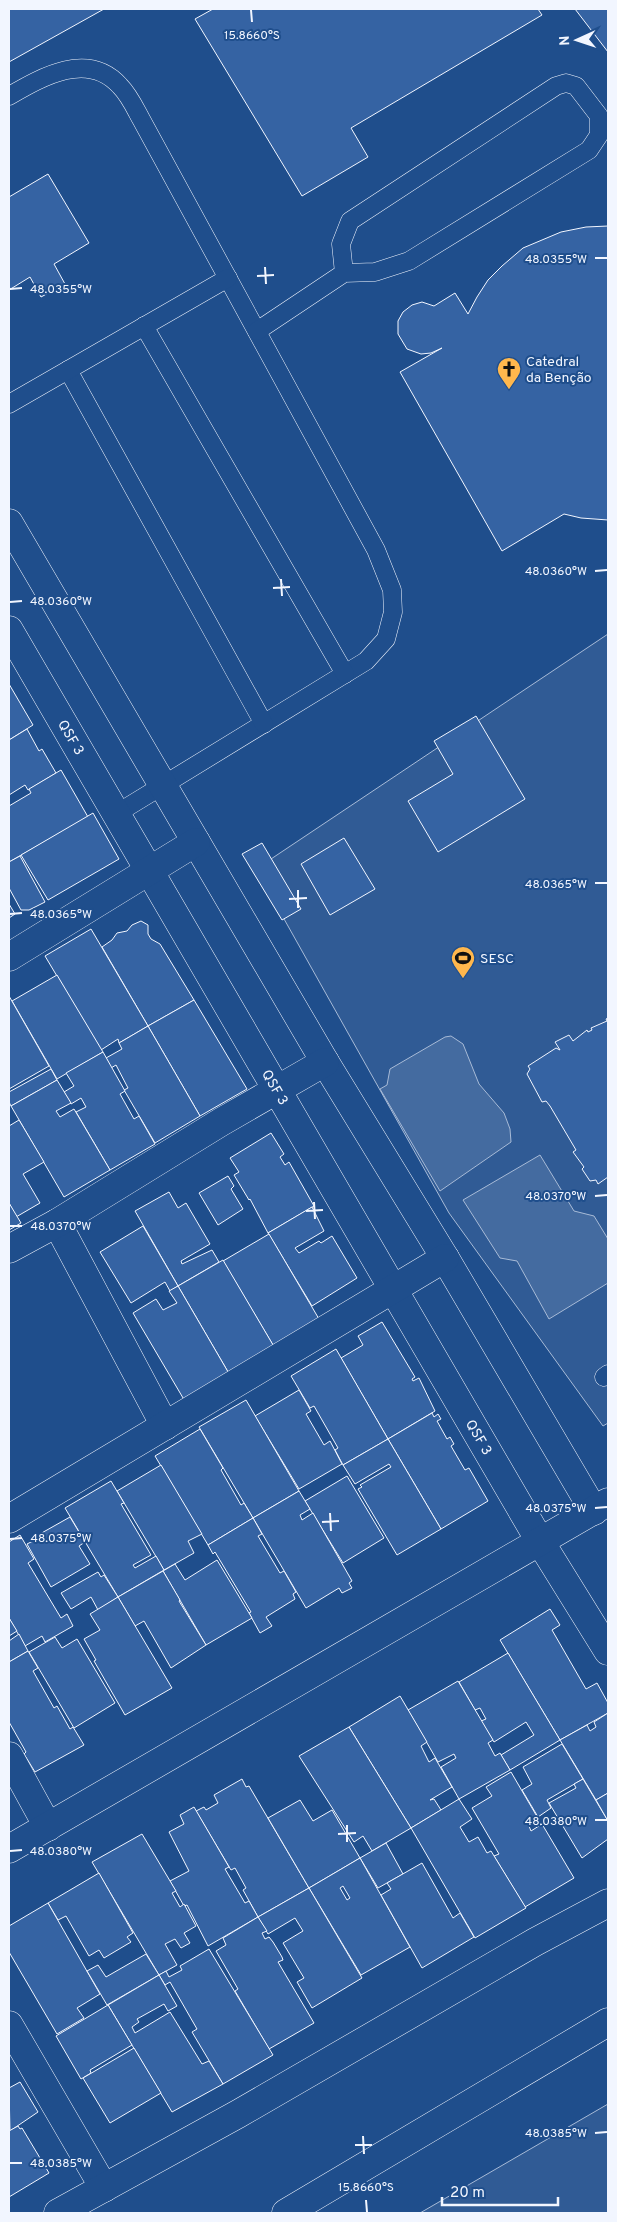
<svg xmlns="http://www.w3.org/2000/svg" width="617" height="2222" font-family="Overpass,sans-serif">
	<style>
		.green { fill: #305b95; stroke: #a8bbd7 }
		.water { fill: #446ba0; stroke: #a8bbd7 }
		.building { fill: #3563a3; stroke: #f2f6ff; fill-rule: evenodd }
		.lines { fill: none; stroke-linecap: round; stroke-linejoin: round }
		.lane-casing { stroke: #f2f6ff; stroke-width: 19 }
		.street-casing { stroke: #f2f6ff; stroke-width: 29 }
		.secondary-casing { stroke: #f2f6ff; stroke-width: 29 }
		.lane { stroke: #1f4e8c; stroke-width: 18 }
		.street { stroke: #1f4e8c; stroke-width: 28 }
		.secondary { stroke: #1f4e8c; stroke-width: 28 }
		.ticks { fill: none; stroke: #f2f6ff; stroke-width: 2 }
		.labels { text-anchor: middle; stroke-width: 4; stroke-linejoin: round; paint-order: stroke }
		.poi-label { font-size: 14px; fill: #f2f6ff; stroke: #1f4e8c; text-anchor: start }
		.street-label { font-size: 14px; fill: #f2f6ff; stroke: #1f4e8c }
		.ticks-label { font-size: 12px; text-anchor: middle; fill: #f2f6ff; stroke: #1f4e8c; stroke-width: 4; stroke-linejoin: round; paint-order: stroke }
	</style>
	<rect width="100%" height="100%" fill="#1f4e8c"/>
	<g class="green">
		<polygon points="608,634 608,1423 603,1426 449,1213 256,869"/>
		<polygon points="608,2104 608,2213 420,2213"/>
	</g>
	<g class="water">
		<polygon points="451,1036 463,1044 479,1084 504,1113 510,1129 511,1142 440,1191 380,1089 387,1085 390,1069 445,1037"/>
		<polygon points="540,1155 574,1211 594,1216 608,1239 608,1283 549,1319 517,1261 500,1258 463,1200"/>
	</g>
	<g class="building">
		<polygon points="9,9 104,9 9,62"/>
		<polygon points="213,9 538,9 542,15 351,128 368,157 302,196 195,19"/>
		<polygon points="575,9 608,9 608,52"/>
		<polygon points="48,174 89,243 54,264 65,284 41,297 30,277 9,290 9,197"/>
		<polygon points="608,195 608,520 581,518 564,514 502,551 400,372 442,348 431,353 421,354 407,349 398,334 398,321 403,312 412,305 422,302 434,306 455,293 468,314 477,297 488,280 502,266 523,248 561,232 586,227 608,226"/>
		<polygon points="9,684 33,725 9,740"/>
		<polygon points="476,716 525,799 438,852 408,801 453,774 434,741"/>
		<polygon points="27,729 39,751 42,749 56,773 28,790 25,785 9,795 9,740"/>
		<polygon points="61,770 88,817 9,862 9,806 31,793 29,789"/>
		<polygon points="93,813 119,859 48,900 21,855"/>
		<polygon points="344,838 375,889 330,915 301,864"/>
		<polygon points="262,843 301,909 282,920 242,854"/>
		<polygon points="20,856 45,902 29,910 21,910 9,888 9,862"/>
		<polygon points="9,904 15,914 9,918"/>
		<polygon points="141,921 148,925 148,934 151,939 160,944 194,1000 148,1026 102,947 112,940 117,933 127,931 132,925"/>
		<polygon points="91,929 148,1026 119,1043 118,1039 101,1050 45,956"/>
		<polygon points="57,975 103,1052 57,1079 12,1001"/>
		<polygon points="9,996 49,1066 9,1089"/>
		<polygon points="194,1000 247,1089 200,1116 148,1026"/>
		<polygon points="608,1018 608,1177 598,1184 596,1180 590,1181 582,1169 584,1167 573,1152 576,1150 550,1106 546,1101 542,1102 527,1074 530,1069 528,1066 556,1048 560,1050 555,1042 569,1035 573,1041 587,1030 588,1032 592,1030 591,1028 607,1021 606,1019"/>
		<polygon points="148,1026 200,1116 155,1143 124,1090 128,1088 116,1065 111,1068 106,1058 122,1049 119,1043"/>
		<polygon points="103,1052 125,1091 120,1094 134,1119 139,1116 155,1144 110,1170 76,1112 86,1107 81,1098 71,1104 64,1092 74,1086 66,1073"/>
		<polygon points="51,1069 57,1080 11,1106 9,1102 9,1092"/>
		<polygon points="57,1080 71,1103 56,1111 60,1117 74,1109 110,1170 64,1197 11,1106"/>
		<polygon points="19,1120 44,1162 23,1174 40,1203 16,1217 9,1203 9,1126"/>
		<polygon points="271,1133 284,1154 280,1157 285,1165 289,1162 314,1206 268,1233 250,1199 249,1200 234,1175 239,1172 230,1158"/>
		<polygon points="228,1176 234,1186 231,1189 243,1209 218,1225 199,1193"/>
		<polygon points="169,1192 178,1208 186,1203 210,1244 181,1261 182,1264 212,1250 219,1262 178,1286 135,1211"/>
		<polygon points="9,1203 21,1223 9,1230"/>
		<polygon points="312,1207 324,1231 295,1248 299,1253 319,1241 321,1243 332,1236 357,1278 312,1306 268,1233"/>
		<polygon points="143,1226 178,1286 170,1291 165,1282 131,1303 100,1252"/>
		<polygon points="269,1234 319,1319 276,1350 223,1261"/>
		<polygon points="223,1260 276,1350 231,1377 178,1286"/>
		<polygon points="178,1286 231,1377 186,1403 133,1313 156,1299 163,1310 177,1303 169,1291"/>
		<polygon points="382,1322 415,1377 412,1379 413,1381 419,1378 435,1411 388,1439 341,1358 363,1345 358,1336"/>
		<polygon points="336,1349 388,1439 343,1465 335,1450 338,1448 314,1406 310,1408 291,1376"/>
		<polygon points="299,1390 311,1411 306,1414 324,1445 330,1441 342,1464 299,1489 255,1416"/>
		<polygon points="246,1400 299,1491 253,1518 199,1427"/>
		<polygon points="432,1413 434,1417 438,1414 441,1419 437,1421 447,1439 450,1437 454,1444 451,1446 465,1470 469,1468 488,1501 441,1529 388,1439"/>
		<polygon points="200,1429 223,1468 221,1470 241,1505 244,1503 253,1518 208,1545 155,1456"/>
		<polygon points="388,1439 441,1529 397,1555 358,1489 362,1487 360,1485 391,1467 389,1464 355,1484 343,1465"/>
		<polygon points="161,1465 202,1534 188,1541 194,1553 164,1570 117,1491"/>
		<polygon points="347,1476 384,1538 343,1563 305,1501"/>
		<polygon points="111,1481 124,1503 121,1504 151,1555 133,1565 135,1568 156,1556 164,1570 118,1597 65,1508"/>
		<polygon points="299,1491 310,1509 300,1515 302,1520 313,1513 352,1581 349,1583 352,1588 342,1593 339,1588 306,1608 253,1518"/>
		<polygon points="70,1517 85,1542 79,1546 90,1564 51,1587 27,1544 33,1541 31,1539"/>
		<polygon points="253,1518 262,1534 258,1536 280,1573 284,1571 296,1592 293,1594 295,1599 266,1617 272,1626 260,1633 249,1613 251,1612 215,1552 213,1554 208,1545"/>
		<polygon points="20,1535 34,1559 28,1563 61,1618 67,1614 73,1626 45,1642 42,1636 25,1646 9,1618 9,1542"/>
		<polygon points="217,1560 252,1618 206,1645 163,1571 175,1564 185,1580"/>
		<polygon points="163,1571 180,1600 179,1601 206,1645 171,1668 144,1621 135,1626 118,1597"/>
		<polygon points="98,1572 101,1577 104,1575 118,1597 98,1610 91,1597 71,1609 61,1593"/>
		<polygon points="118,1597 172,1688 125,1715 94,1661 96,1660 84,1639 100,1630 90,1614"/>
		<polygon points="550,1609 560,1625 552,1630 586,1689 597,1683 608,1703 608,1713 560,1740 500,1640"/>
		<polygon points="9,1618 17,1631 9,1636"/>
		<polygon points="19,1634 28,1651 9,1662 9,1641"/>
		<polygon points="55,1637 62,1648 77,1639 115,1703 74,1728 29,1652"/>
		<polygon points="28,1651 38,1668 33,1671 54,1708 57,1706 70,1729 73,1727 84,1745 35,1772 24,1754 26,1752 9,1722 9,1662"/>
		<polygon points="508,1653 560,1740 510,1770 501,1755 534,1735 526,1722 494,1742 481,1721 486,1719 480,1708 475,1710 459,1682"/>
		<polygon points="458,1681 493,1740 488,1743 495,1756 500,1753 510,1770 459,1799 441,1767 456,1758 454,1754 438,1762 408,1710"/>
		<polygon points="400,1696 427,1742 421,1746 429,1762 435,1758 452,1787 430,1800 434,1799 441,1810 411,1828 349,1727"/>
		<polygon points="608,1713 608,1793 596,1800 560,1740 587,1725 590,1731 596,1727 594,1722"/>
		<polygon points="349,1727 411,1828 372,1851 363,1836 354,1842 299,1756"/>
		<polygon points="562,1744 583,1779 547,1800 551,1808 538,1817 522,1790 532,1784 523,1767"/>
		<polygon points="511,1772 539,1820 529,1826 531,1831 542,1824 574,1878 525,1907 494,1856 499,1854 472,1808 492,1796 486,1787"/>
		<polygon points="242,1779 246,1787 249,1786 309,1888 258,1917 243,1890 246,1888 235,1868 231,1870 196,1811 204,1807 206,1810 218,1803 214,1795"/>
		<polygon points="583,1779 608,1821 608,1839 582,1858 549,1803 576,1788 574,1784"/>
		<polygon points="608,1793 608,1821 596,1800"/>
		<polygon points="459,1799 472,1819 460,1827 469,1842 478,1837 487,1853 491,1851 526,1908 475,1938 411,1828"/>
		<polygon points="300,1800 313,1821 332,1810 360,1858 309,1888 268,1818"/>
		<polygon points="194,1807 229,1867 225,1869 245,1903 249,1901 258,1917 208,1946 187,1905 184,1906 170,1881 189,1871 169,1832 184,1824 180,1815"/>
		<polygon points="142,1834 176,1891 172,1893 180,1907 184,1904 196,1926 184,1933 190,1943 181,1948 175,1939 165,1944 177,1965 159,1975 92,1862"/>
		<polygon points="386,1843 403,1874 378,1888 360,1858"/>
		<path d="M360,1858L410,1947L361,1975L309,1888ZM343,1886L350,1898L347,1900L340,1888Z"/>
		<polygon points="422,1863 453,1918 460,1913 474,1937 422,1968 381,1895 391,1889 387,1883"/>
		<polygon points="99,1873 133,1933 127,1937 131,1942 104,1958 99,1950 89,1956 66,1916 58,1920 48,1903"/>
		<polygon points="309,1888 362,1978 312,2008 297,1982 304,1978 283,1943 303,1931 295,1918 268,1934 258,1917"/>
		<polygon points="48,1903 100,1994 77,2008 84,2018 57,2034 9,1952 9,1926"/>
		<polygon points="258,1917 267,1931 262,1933 265,1939 269,1937 273,1942 282,1957 283,1960 278,1962 314,2023 269,2049 235,1991 238,1989 216,1951 226,1945 223,1938"/>
		<polygon points="209,1949 273,2055 223,2084 192,2032 197,2029 170,1982 165,1985 159,1975 166,1971 169,1977 182,1970 180,1966"/>
		<polygon points="146,1954 159,1975 107,2005 87,1971 98,1965 106,1977"/>
		<polygon points="159,1975 177,2006 168,2011 164,2004 137,2019 139,2022 132,2027 135,2033 170,2012 202,2064 209,2061 223,2084 172,2112 108,2005"/>
		<polygon points="108,2005 132,2045 90,2070 91,2073 81,2079 56,2036"/>
		<polygon points="134,2048 161,2093 110,2123 83,2078"/>
		<polygon points="20,2082 38,2112 10,2131 9,2088"/>
		<polygon points="18,2126 20,2129 22,2128 49,2173 9,2197 9,2131"/>
	</g>
	<g class="lines">
		<g class="lane-casing">
			<g id="lane">
				<path d="M9,96C42,77 88,50 120,86C129,95 135,108 141,119L376,550L392,590L393,612L386,639L366,661L116,814"/>
				<polyline points="144,326 345,674"/>
				<polyline points="257,331 344,273 375,272 409,261 589,150 599,135 599,116 576,86 566,83 556,86 350,221 341,244 344,273"/>
				<polyline points="68,370 264,724"/>
				<polyline points="9,404 228,278"/>
				<polyline points="604,1377 608,1374"/>
			</g>
		</g>
		<g class="street-casing">
			<g id="street">
				<polyline points="9,523 325,1062 445,1258 594,1511"/>
				<path id="s1" d="M9,630L541,1543L608,1651"/>
				<polyline points="9,957 196,842"/>
				<polyline points="57,1223 165,1426"/>
				<polyline points="9,1249 57,1223 221,1122 325,1062"/>
				<polyline points="9,1519 445,1258"/>
				<polyline points="9,1756 48,1827"/>
				<polyline points="9,2025 104,2188"/>
				<polyline points="58,2213 238,2114 535,1942 608,1903"/>
				<polyline points="286,2213 608,2022"/>
			</g>
		</g>
		<g class="secondary-casing">
			<polyline id="secondary" points="9,1849 608,1502"/>
		</g>
		<use href="#lane" class="lane"/>
		<use href="#street" class="street"/>
		<use href="#secondary" class="secondary"/>
	</g>
	<path class="ticks" d="M251,10L252,22M595,258H607M265,267L266,284M257,276L274,275M10,289L22,288M595,571L607,570M281,579L282,596M273,588L290,587M10,602L22,601M595,883H607M298,890V908M289,899L307,898M10,914L22,913M595,1196L607,1195M314,1202L315,1219M306,1211L323,1210M10,1226H22M595,1508L607,1507M330,1513L331,1531M322,1522L339,1521M10,1539L22,1538M595,1820H607M347,1825V1842M338,1834L356,1833M10,1851L22,1850M595,2133L607,2132M363,2136L364,2154M355,2145H372M10,2163H22M366,2200L367,2212"/>
	<defs>
		<g id="church-pin" transform="scale(1.25)"><path d="M0 17L-7.5 6A9.5 9.5 0 1 1 7.5 6Z" fill="#ffb74d" stroke="#1f4e8c"/><path d="M-1.2-6h2.4v3.5h3.3v2.4h-3.3V6h-2.4V-.1h-3.3v-2.4h3.3Z" fill="#111"/></g>
		<g id="stadium-pin" transform="scale(1.25)"><path d="M0 17L-7.5 6A9.5 9.5 0 1 1 7.5 6Z" fill="#ffb74d" stroke="#1f4e8c"/><path d="M0-5a6.5 5 0 1 0 0 10a6.5 5 0 1 0 0-10ZM-3.5-1.8h7v3.6h-7Z" fill="#111"/></g>
	</defs>
	<g fill-rule="evenodd">
		<use href="#church-pin" x="509" y="369"/>
		<use href="#stadium-pin" x="463" y="958"/>
	</g>
	<g class="labels">
		<g class="poi-label">
			<text x="526" y="366">Catedral<tspan x="526" dy="16">da Benção</tspan></text>
			<text x="480" y="963">SESC</text>
		</g>
		<g class="street-label">
			<text dy="5" stroke="none"><textPath href="#s1" startOffset="124">QSF 3</textPath></text>
			<text dy="5" stroke="none"><textPath href="#s1" startOffset="529">QSF 3</textPath></text>
			<text dy="5" stroke="none"><textPath href="#s1" startOffset="934">QSF 3</textPath></text>
		</g>
	</g>
	<g class="ticks-label">
		<text x="252" y="39">15.8660°S</text>
		<text x="556" y="263">48.0355°W</text>
		<text x="61" y="293">48.0355°W</text>
		<text x="556" y="575">48.0360°W</text>
		<text x="61" y="605">48.0360°W</text>
		<text x="556" y="888">48.0365°W</text>
		<text x="61" y="918">48.0365°W</text>
		<text x="556" y="1200">48.0370°W</text>
		<text x="61" y="1230">48.0370°W</text>
		<text x="556" y="1512">48.0375°W</text>
		<text x="61" y="1542">48.0375°W</text>
		<text x="556" y="1825">48.0380°W</text>
		<text x="61" y="1855">48.0380°W</text>
		<text x="556" y="2137">48.0385°W</text>
		<text x="61" y="2167">48.0385°W</text>
		<text x="366" y="2191">15.8660°S</text>
	</g>
	<rect width="617" height="2222" fill="none" stroke="#f2f6ff" stroke-width="20"/>
	<g transform="translate(577 40) rotate(267)" stroke="#1f4e8c" stroke-width="4" paint-order="stroke">
	<path d="M0-4L9 19L0 12L-9 19Z" fill="#f2f6ff"/>
	<text y="-8" font-size="14" font-weight="bold" text-anchor="middle" fill="#f2f6ff">N</text>
	</g>
	<path d="M442 2197v8h116v-8" fill="none" stroke="#f2f6ff" stroke-width="2.5"/>
	<text x="450" y="2197" font-size="15" fill="#f2f6ff" stroke="#1f4e8c" stroke-width="4" paint-order="stroke">20 m</text>
</svg>
